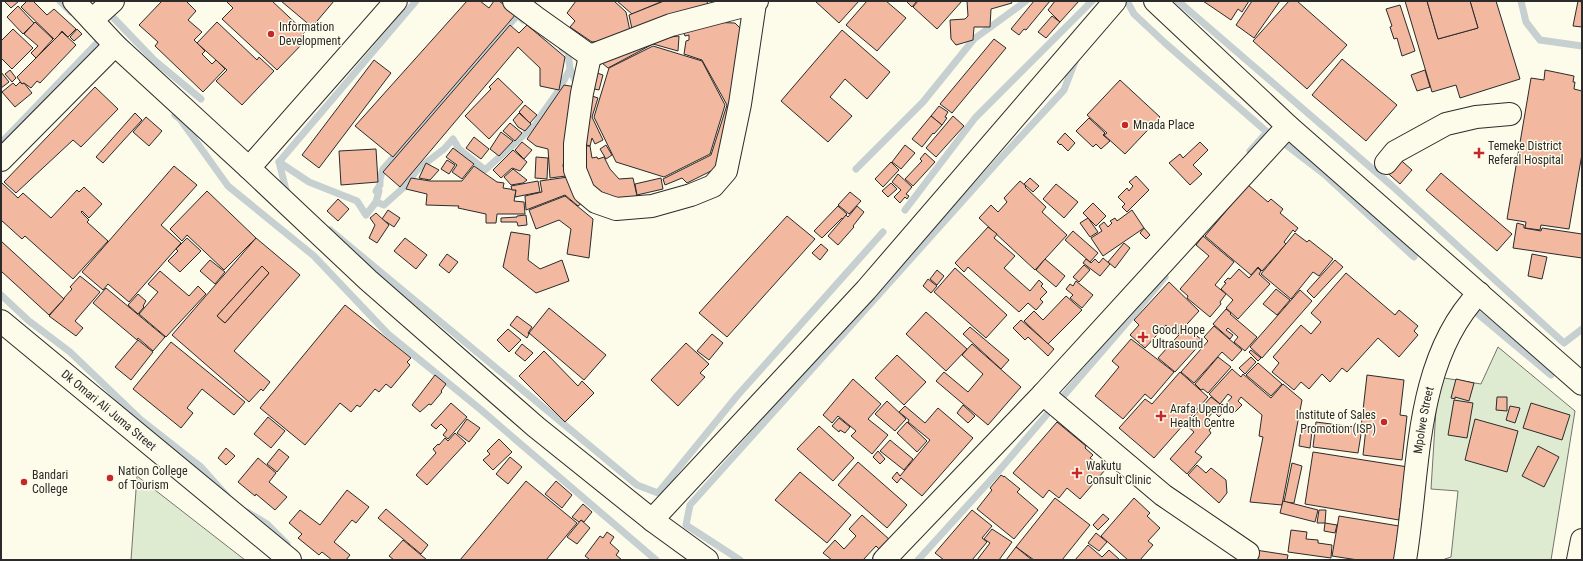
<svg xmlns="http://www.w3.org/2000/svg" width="1583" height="561" font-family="'Roboto Condensed',sans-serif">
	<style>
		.green { fill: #deebd1; stroke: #74746e }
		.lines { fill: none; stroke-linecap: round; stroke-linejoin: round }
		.stream { stroke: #c7d0d0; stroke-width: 7 }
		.building { fill: #f2b8a0; stroke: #2b2b2b; fill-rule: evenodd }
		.minor-casing { stroke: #2b2b2b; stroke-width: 24 }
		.minor { stroke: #fdfbea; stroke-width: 22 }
		.poi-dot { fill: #c62828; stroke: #fdfbea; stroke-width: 1.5 }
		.labels { text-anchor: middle; stroke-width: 3; stroke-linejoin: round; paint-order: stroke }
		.poi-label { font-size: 12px; fill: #2b2b2b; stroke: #fdfbea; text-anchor: start }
		.street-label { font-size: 12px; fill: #2b2b2b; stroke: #fdfbea }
	</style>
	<rect width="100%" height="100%" fill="#fdfbea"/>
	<g class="green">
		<polygon points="1498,347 1575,411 1551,560 1442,560 1451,557 1458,491 1431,489 1438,377 1481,384"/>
		<polygon points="137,476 245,560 131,560"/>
	</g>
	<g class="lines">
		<g class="stream">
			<polyline points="60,1 71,12"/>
			<polyline points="416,1 279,162 309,182 357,201 366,215 376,202 379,191 376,191 380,185 380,179 383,169 416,132 495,39 518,15 523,20"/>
			<polyline points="1127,1 1134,14 1165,43 1267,132 1250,151"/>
			<polyline points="1178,1 1391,185 1564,343 1582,329"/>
			<polyline points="1521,1 1526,22 1540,40 1582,46"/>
			<polyline points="106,10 154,60 201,99"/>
			<polyline points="562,48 568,52 570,69 578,87"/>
			<polyline points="175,115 180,119 228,186 314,256 388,334 480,409 656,560"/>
			<polyline points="1,143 99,41"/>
			<polyline points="1279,143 1281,141 1324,174 1414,257"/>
			<polyline points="279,162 287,194"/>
			<polyline points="856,169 923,102 974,39 1026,1"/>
			<polyline points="376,202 384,205 403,188 418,169 444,149 453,139 459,149 485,170 536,124 542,114 559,90 570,69"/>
			<polyline points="905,210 975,118 1092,1"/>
			<polyline points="330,230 637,485 658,493 737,396 883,232"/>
			<polyline points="1,295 29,321 70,352 141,420 201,467 227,496"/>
			<polyline points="1478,314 1551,375"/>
			<polyline points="1060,400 1124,326 1165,277"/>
			<polyline points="247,512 267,524 287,544"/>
			<polyline points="740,560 686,525 690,505 1002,157 1064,90 1076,59"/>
			<polyline points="918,560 997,473 1049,412"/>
		</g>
	</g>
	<g class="building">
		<polygon points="4,1 19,1 11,8"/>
		<polygon points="27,1 33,1 47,15 54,9 76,29 68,37 62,31 55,40 21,7"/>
		<polygon points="162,1 188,1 187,2 196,11 188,20 202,32 194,40 205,51 202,54 212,64 216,60 225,69 203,92 155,46 158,42 139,25"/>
		<polygon points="226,1 272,1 305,32 301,36 305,41 277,70 222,19 233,8"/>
		<polygon points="281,1 334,1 312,27"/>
		<polygon points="467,1 480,1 489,8 494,1 499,1 516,14 393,157 355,126"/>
		<polygon points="576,1 614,1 626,12 630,31 613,40 592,42 570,27 575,21 567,13"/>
		<polygon points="617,1 663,1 632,14"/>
		<polygon points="664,1 707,1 708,6 632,29 629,15"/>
		<polygon points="815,1 859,1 839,23"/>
		<polygon points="867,1 886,1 906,18 877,51 846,25"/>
		<polygon points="906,1 917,1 912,7"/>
		<polygon points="918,1 962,1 937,29 913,7"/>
		<polygon points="967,1 1011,1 1012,3 991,9 990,27 974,27 973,40 956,45 951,39 950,20 965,19 968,16"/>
		<polygon points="1034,1 1050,1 1026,30 1024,29 1019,35 1011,29"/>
		<polygon points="1055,1 1079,1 1060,22 1048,10"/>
		<polygon points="1203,1 1249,1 1242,12 1238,9 1231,20"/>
		<polygon points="1252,1 1280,1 1254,38 1236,25"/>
		<polygon points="1289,1 1297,1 1347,45 1307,89 1253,41"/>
		<polygon points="1405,1 1427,1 1438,39 1478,28 1470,1 1496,1 1520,79 1460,98 1456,85 1432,92"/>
		<polygon points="1427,1 1470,1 1478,28 1438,39"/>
		<polygon points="1578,1 1582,2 1582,27 1573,26"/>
		<polygon points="1400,5 1415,51 1402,56 1397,38 1394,39 1390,27 1392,26 1386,9"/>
		<polygon points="18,6 34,23 23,34 7,17"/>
		<polygon points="1052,16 1060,22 1046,38 1038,32"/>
		<polygon points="35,22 53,39 36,58 31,53 38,46 24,34"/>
		<polygon points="217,22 257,60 259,57 274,71 242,105 216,81 227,70 197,43"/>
		<polygon points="705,22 735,23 741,29 721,166 687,183 682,178 665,185 663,179 711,155 727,105 702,60 684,54 686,41 689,40 689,35 685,36 683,31"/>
		<polygon points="510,25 519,33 527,25 565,57 559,90 540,86 540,68 518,47 400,187 383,172"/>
		<polygon points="13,29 33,48 12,69 1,58 1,41"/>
		<polygon points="77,29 82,34 74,41 70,37"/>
		<polygon points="842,30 890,72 867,99 845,79 830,97 852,116 828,142 781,101"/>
		<polygon points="62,32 76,45 40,83 37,81 31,88 24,83 22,84 17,77"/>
		<polygon points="679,36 678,51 653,44 608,68 602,63 615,49 641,40"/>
		<polygon points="994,39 1006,48 952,113 940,104"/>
		<polygon points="653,46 702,61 725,105 710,154 664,177 616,162 594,117 609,68"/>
		<polygon points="1342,59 1397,105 1366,141 1312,95"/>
		<polygon points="374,60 391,73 319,168 302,155"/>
		<polygon points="10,70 16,78 12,82 5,74"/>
		<polygon points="1425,70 1430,87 1417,91 1411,75"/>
		<polygon points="1545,70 1574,76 1573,82 1575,82 1574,89 1582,91 1582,154 1569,229 1541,225 1540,230 1525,228 1526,222 1507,219 1531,78 1544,80"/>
		<polygon points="1,72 9,82 1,88"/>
		<polygon points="594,72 603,75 599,90 590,88"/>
		<polygon points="498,78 523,102 489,139 465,116 491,89 489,87"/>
		<polygon points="1120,80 1160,117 1125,154 1104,135 1107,133 1087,115"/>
		<polygon points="20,82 22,84 24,83 32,93 15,107 2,92 13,83 16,86"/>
		<polygon points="564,85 576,87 563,166 566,176 550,178 548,149 536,146 527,139"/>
		<polygon points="95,87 118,109 81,147 73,140 16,193 4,182"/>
		<polygon points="592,96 598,98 592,117 603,140 595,144 592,138 590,146 580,143"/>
		<polygon points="525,105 537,115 530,123 519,112"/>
		<polygon points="939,106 948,112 945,117 947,118 942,125 931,116"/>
		<polygon points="135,113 142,120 103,163 96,157"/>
		<polygon points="519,113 531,124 525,131 518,127 513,120"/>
		<polygon points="931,116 942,125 934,134 933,133 922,147 912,139"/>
		<polygon points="953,116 964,126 936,157 926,148"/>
		<polygon points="146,117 162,131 149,146 133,132"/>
		<polygon points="1089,118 1105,133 1103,135 1110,141 1101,149 1096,144 1093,147 1076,131"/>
		<polygon points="510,123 522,133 515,141 503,131"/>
		<polygon points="501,132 513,141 499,156 490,149"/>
		<polygon points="1065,133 1075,143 1068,151 1061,144 1060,145 1057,142"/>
		<polygon points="474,137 489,149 481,159 466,148"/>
		<polygon points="522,142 532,150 524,159 515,150"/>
		<polygon points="1200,142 1208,150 1193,165 1202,174 1190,185 1169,163 1180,154 1183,158"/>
		<polygon points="606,145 612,155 606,159 600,149"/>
		<polygon points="905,145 915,153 901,169 892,162"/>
		<polygon points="577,146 590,146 592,158 597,157 598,159 604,157 610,169 619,179 633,178 637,196 627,200 605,198 581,175"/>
		<polygon points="453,148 474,164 462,179 452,172 457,165 446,157"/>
		<polygon points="376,149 378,182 341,185 339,151"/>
		<polygon points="513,150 527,162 520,171 512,168 501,178 493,170"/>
		<polygon points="925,153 935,162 913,186 905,179 922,161 920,159"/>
		<polygon points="1395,155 1412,170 1400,184 1383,169"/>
		<polygon points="536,157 548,158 547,179 535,178"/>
		<polygon points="447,160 455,165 449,174 441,169"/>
		<polygon points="891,162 899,170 883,187 875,179"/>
		<polygon points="426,163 439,170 430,180 419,178"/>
		<polygon points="174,166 197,185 161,225 181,243 129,302 108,284 103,290 82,272"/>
		<polygon points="474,166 497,182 504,183 503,188 516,190 514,201 524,202 525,214 497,214 496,223 486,223 486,214 458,208 459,206 426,205 427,194 406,189 411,178 430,181 462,181"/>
		<polygon points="513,169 527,180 523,183 511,185 504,177"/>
		<polygon points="1441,173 1512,234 1497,251 1426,190"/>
		<polygon points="898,174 912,187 906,194 909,196 907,199 905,197 900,203 894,197 901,190 892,182"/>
		<polygon points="1136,176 1149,190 1127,212 1122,207 1125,204 1118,197 1127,188 1129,191 1133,186 1129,182"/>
		<polygon points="568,177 582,203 578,206 565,195 526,210 525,196 542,192 540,181"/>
		<polygon points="661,178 663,189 637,195 635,184"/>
		<polygon points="1030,178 1039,186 1033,192 1024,184"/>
		<polygon points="538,181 540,192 515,197 516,190 512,190 511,186"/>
		<polygon points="1020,181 1026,186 1025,187 1046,207 1042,212 1067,235 1035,270 979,218 991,205 998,212 1007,202 1004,198"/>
		<polygon points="2,183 18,198 23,193 51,218 77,190 79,192 84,187 102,204 89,218 82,211 81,212 89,220 87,222 108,241 73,279 25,236 22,239 1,220 1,184"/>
		<polygon points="891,183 897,189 888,197 882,191"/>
		<polygon points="1056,184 1078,202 1064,218 1043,199"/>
		<polygon points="1248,185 1268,202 1271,199 1283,209 1280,213 1298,228 1295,232 1293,230 1284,242 1286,244 1262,271 1258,267 1251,275 1205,236"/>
		<polygon points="207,191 256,238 224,270 187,235 182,241 170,229"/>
		<polygon points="850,192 861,201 849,214 838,205"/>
		<polygon points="565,196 593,219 589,258 567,254 571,229 559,220 536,229 529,210"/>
		<polygon points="338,199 349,209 338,221 327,211"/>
		<polygon points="1093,203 1106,216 1096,226 1083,213"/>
		<polygon points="838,206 847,214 843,219 842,218 822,238 814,231"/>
		<polygon points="857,206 864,212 853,226 854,227 838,245 828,236 846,215 848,217"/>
		<polygon points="388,210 400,218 394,227 382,219"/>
		<polygon points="1132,210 1144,228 1103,256 1091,238 1102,231 1099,226 1104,222 1108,227 1112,223 1110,221 1115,218 1117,221"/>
		<polygon points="376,213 389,225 377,243 369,238 375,225 370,218"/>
		<polygon points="526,215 527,225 518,226 517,222 501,222 501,218 517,217 517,216"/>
		<polygon points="787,216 815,239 727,337 699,313"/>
		<polygon points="1088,218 1098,232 1090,237 1080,223"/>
		<polygon points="1517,223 1524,225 1524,228 1541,231 1542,228 1582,234 1582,258 1513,248"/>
		<polygon points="988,227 997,234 994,238 1015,256 1004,268 1030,291 1039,280 1043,284 1041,286 1047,292 1040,299 1043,302 1036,310 1028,303 1019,312 968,267 964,272 955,263"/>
		<polygon points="1144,228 1150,235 1146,239 1140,233"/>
		<polygon points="1073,231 1098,253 1090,262 1065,240"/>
		<polygon points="511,232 530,235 528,260 540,269 562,260 569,281 536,293 503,267"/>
		<polygon points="1295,233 1307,242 1309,240 1333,259 1319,276 1313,272 1291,299 1261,274"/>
		<polygon points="1203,236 1234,262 1215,285 1226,294 1220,302 1221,304 1210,317 1187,298 1188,296 1180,289 1209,256 1196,245"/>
		<polygon points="187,238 201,251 180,272 168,261 178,251 176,249"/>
		<path d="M256,238L300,275L234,351L270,382L263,391L261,389L249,402L172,335ZM262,266L269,273L225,323L217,316Z"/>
		<polygon points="405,238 427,255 416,269 394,251"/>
		<polygon points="1,241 64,299 49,315 1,271"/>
		<polygon points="1124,243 1130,248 1115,268 1108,262"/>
		<polygon points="821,244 828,250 820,260 812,253"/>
		<polygon points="447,254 458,262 449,273 439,265"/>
		<polygon points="1532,254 1547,257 1542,279 1528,276"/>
		<polygon points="1103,258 1110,264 1100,276 1083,263 1086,259 1091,263 1095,259 1099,263"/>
		<polygon points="1045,259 1065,276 1056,287 1036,270"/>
		<polygon points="210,260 225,272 215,284 200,271"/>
		<polygon points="1335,260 1343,267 1314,298 1307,291"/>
		<polygon points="1084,265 1090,270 1079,282 1073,277"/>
		<polygon points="262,266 269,273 225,323 217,316"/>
		<polygon points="955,268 1007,315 986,338 934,292"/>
		<polygon points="1258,268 1261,271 1259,274 1270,284 1238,319 1226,308 1233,300 1221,289 1226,283 1224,282 1228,278 1230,279 1239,269 1249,278"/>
		<polygon points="937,270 944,276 937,285 930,279"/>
		<polygon points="160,271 189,296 198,286 206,294 166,337 139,314 158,292 148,284"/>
		<polygon points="1346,273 1395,315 1399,310 1418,326 1414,331 1418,335 1399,357 1378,338 1347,372 1342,368 1330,382 1322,374 1309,389 1301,382 1294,390 1272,372 1279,363 1273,357 1301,325 1311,334 1321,322 1311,313"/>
		<polygon points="80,276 100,292 75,321 83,328 76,336 49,316 64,299 64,298 72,289 70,287"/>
		<polygon points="928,279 937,286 931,293 923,286"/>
		<polygon points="1076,281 1093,295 1082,308 1070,298 1073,295 1066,289 1070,284 1073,286"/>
		<polygon points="1169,282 1199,311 1177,335 1166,325 1145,348 1130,335 1139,325 1134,320"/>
		<polygon points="106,288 165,337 153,351 138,338 137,340 93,303"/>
		<polygon points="1276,289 1290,300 1277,315 1263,304"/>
		<polygon points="1300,290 1312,301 1262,358 1250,347"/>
		<polygon points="138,294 146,301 143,306 144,307 138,314 128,305"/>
		<polygon points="1066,296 1082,310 1048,344 1024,321 1034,311 1043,320"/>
		<polygon points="345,305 411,358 407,362 410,365 391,388 386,384 379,392 375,389 360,407 357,405 351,412 340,403 305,445 260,408"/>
		<polygon points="549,308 606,355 584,380 529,333"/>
		<polygon points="1226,309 1231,313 1230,314 1257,337 1245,351 1234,342 1238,337 1228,328 1226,330 1233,335 1230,339 1213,324"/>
		<polygon points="926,312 967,349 946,371 906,334"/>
		<polygon points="517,316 532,327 528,333 529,334 527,338 510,325"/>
		<polygon points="1021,320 1054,349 1048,356 1028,337 1025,340 1013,328"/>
		<polygon points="1214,326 1242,350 1232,361 1222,352 1194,383 1181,372 1208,341 1204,337"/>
		<polygon points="970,327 1009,360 1001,369 963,334"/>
		<polygon points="1186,327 1203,341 1175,372 1158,358"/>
		<polygon points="508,329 521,340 509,352 497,340"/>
		<polygon points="712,334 723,343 709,360 697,351"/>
		<polygon points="1131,339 1174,372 1151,399 1145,394 1123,419 1095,396 1119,367 1112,361"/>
		<polygon points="138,340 153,352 131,380 115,367"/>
		<polygon points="171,342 245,402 234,415 202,389 187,408 193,413 181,428 133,389"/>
		<polygon points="686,343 709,364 700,373 705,377 678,406 651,380"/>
		<polygon points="522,344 533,353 525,361 515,353"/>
		<polygon points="972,344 1021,387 988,425 936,381 944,372 968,392 983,374 962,355"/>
		<polygon points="1251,350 1261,358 1258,361 1249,352"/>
		<polygon points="544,351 578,386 582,381 594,393 565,422 519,376"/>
		<polygon points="897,355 926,382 904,405 875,378"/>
		<polygon points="1218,357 1231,367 1208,393 1203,389 1201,390 1195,384"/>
		<polygon points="1251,357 1256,362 1245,374 1239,368"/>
		<polygon points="1258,363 1282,384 1271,396 1246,375"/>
		<polygon points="1232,369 1241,377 1243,374 1271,398 1283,384 1302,400 1282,505 1250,502 1263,437 1259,436 1262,415 1241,397 1238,401 1242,405 1234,413 1225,405 1232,397 1228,394 1220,404 1209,394"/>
		<polygon points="1180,372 1208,397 1154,458 1119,428 1145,399 1152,404"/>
		<polygon points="435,375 446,384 441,391 442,392 431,405 429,404 420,412 412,405"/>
		<polygon points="1367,375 1404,380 1400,415 1407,416 1402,460 1363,455 1366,428 1361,428"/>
		<polygon points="853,379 881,404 868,419 888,435 872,454 851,436 856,431 838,416 832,423 823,415"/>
		<polygon points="1456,379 1474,383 1469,401 1455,397 1455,399 1451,398"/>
		<polygon points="1211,397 1220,404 1206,420 1213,426 1209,430 1211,433 1195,452 1202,457 1187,474 1170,459 1194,432 1186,425"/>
		<polygon points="1497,397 1507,397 1507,411 1496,410"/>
		<polygon points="1454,400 1473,403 1467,438 1448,435"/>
		<polygon points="887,401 906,419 895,431 875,414"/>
		<polygon points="451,403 467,417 448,439 443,435 447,430 441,424 436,429 431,425"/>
		<polygon points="1531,403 1570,415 1562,440 1523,428"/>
		<polygon points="1222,404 1227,408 1219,417 1214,412"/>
		<polygon points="963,405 975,416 968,423 957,413"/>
		<polygon points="905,406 925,423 938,408 973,438 922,496 901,478 897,483 892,478 897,472 900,476 930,440 908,422 909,420 899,412"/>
		<polygon points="1510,406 1520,408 1515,423 1506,420"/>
		<polygon points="268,417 285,431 271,448 254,434"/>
		<polygon points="839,418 850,427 845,433 840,430 839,432 832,426"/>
		<polygon points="467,419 480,428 469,442 457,433"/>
		<polygon points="1475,419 1518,431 1507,472 1465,460"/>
		<polygon points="907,422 927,441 917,452 897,433"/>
		<polygon points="1057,422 1086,446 1085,448 1093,455 1090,458 1105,470 1080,499 1067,488 1059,498 1049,490 1043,498 1013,473"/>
		<polygon points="1316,422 1362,428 1358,453 1313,447"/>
		<polygon points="819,426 854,458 833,481 797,449"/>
		<polygon points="1301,429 1312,431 1310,448 1299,446"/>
		<polygon points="455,433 466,443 427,485 416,475 436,453 433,449 438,444 439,445 445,438 448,441"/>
		<polygon points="499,439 512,452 493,470 483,460 490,454 487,451"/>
		<polygon points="890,440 913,459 904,470 880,451"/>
		<polygon points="1538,446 1559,457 1544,487 1522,476"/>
		<polygon points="226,448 235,456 226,465 218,458"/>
		<polygon points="279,449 289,457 277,472 267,464"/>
		<polygon points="878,451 885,459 880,464 873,457"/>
		<polygon points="1313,452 1408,467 1405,509 1400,508 1399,520 1305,504"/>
		<polygon points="510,457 522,467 508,484 496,474"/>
		<polygon points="258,458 276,473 269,482 287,497 275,510 256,494 255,496 238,482"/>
		<polygon points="858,462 907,505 887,528 838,485"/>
		<polygon points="1292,463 1302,466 1294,503 1284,502"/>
		<polygon points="1197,465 1206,473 1211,468 1226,480 1227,493 1219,503 1188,475"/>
		<polygon points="800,472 851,515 827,543 775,500"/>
		<polygon points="1001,475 1004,477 1004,476 1020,489 1017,492 1038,510 1014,539 977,509 992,490 990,488"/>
		<polygon points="526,481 577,523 546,560 460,560"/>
		<polygon points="556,481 572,495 562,508 545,494"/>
		<polygon points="347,490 369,507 356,523 352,520 334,542 350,555 346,560 332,560 322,552 319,555 298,538 302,534 289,523 300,510 320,525"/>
		<polygon points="1055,498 1090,525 1062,560 1034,560 1016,547"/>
		<polygon points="1134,498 1150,513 1147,516 1160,528 1148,541 1153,545 1140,560 1128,560 1101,536"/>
		<polygon points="1283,501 1318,510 1315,522 1280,513"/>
		<polygon points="583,504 592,512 584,522 581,520 579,522 572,517"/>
		<polygon points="386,509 428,545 421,554 378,518"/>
		<polygon points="972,510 992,526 982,538 987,542 972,560 944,560 935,553"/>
		<polygon points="1319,510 1326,510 1325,523 1317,523"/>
		<polygon points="1103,514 1109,519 1098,530 1093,525"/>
		<polygon points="862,515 890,540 881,551 876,546 863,560 832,560 823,553 835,540 844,549 856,536 849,529"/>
		<polygon points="1339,516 1405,527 1399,560 1358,560 1332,556"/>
		<polygon points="581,520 590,528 577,544 567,537"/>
		<polygon points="1325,523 1337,525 1335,533 1324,531"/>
		<polygon points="992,529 1012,542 999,560 977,560 990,543 984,539"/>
		<polygon points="1291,530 1307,532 1306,539 1318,540 1318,543 1332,545 1331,558 1288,552"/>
		<polygon points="607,532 614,537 610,543 619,551 616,555 622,560 588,560 589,559 585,556 600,536 603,538"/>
		<polygon points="1096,533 1107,542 1099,551 1088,543"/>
		<polygon points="403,540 427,560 394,560 389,556"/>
		<polygon points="1088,545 1102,557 1109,550 1120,560 1075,560"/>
		<polygon points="1016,547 1032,560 1006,560"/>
		<polygon points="1249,549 1288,555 1287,560 1248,560"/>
	</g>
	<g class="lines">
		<g class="minor-casing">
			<g id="minor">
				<polyline points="74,1 115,45 249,168 368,280 536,427 652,520 707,560"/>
				<polyline points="514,1 538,19 590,56"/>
				<polyline points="1155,1 1288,126 1582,384"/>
				<polyline points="92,20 113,1"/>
				<polyline points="590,56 582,93 575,144 575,170 584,192 596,202 616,209 652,206 691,195 713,186 726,171 740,104 755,3 757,1"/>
				<polyline points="590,56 671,25 755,3"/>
				<polyline points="1,160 115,45"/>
				<polyline points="1386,163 1395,152 1446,124 1476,117 1510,114"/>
				<polyline points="249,168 396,1"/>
				<path id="s1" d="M1,321L290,560"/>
				<polyline points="1043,394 1163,495 1248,553"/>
				<polyline points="652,520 866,290 1115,1"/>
				<polyline points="884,560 1043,394 1288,126"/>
				<path id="s2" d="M1405,560C1420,472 1413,362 1479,293"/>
				<polyline points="1578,560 1582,540"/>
			</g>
		</g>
		<use href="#minor" class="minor"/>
	</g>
	<g class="poi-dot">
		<circle cx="271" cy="34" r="4"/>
		<circle cx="1125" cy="125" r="4"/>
		<path d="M1477 147h4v4h4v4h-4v4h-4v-4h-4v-4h4z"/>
		<path d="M1141 331h4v4h4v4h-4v4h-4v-4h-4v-4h4z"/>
		<path d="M1159 410h4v4h4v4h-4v4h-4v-4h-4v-4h4z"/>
		<circle cx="1384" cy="422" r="4"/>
		<path d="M1075 467h4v4h4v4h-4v4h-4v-4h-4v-4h4z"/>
		<circle cx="110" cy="478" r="4"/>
		<circle cx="24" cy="482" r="4"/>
	</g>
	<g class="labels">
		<g class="poi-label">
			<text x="279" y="31">Information<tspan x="279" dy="14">Development</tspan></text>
			<text x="1133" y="129">Mnada Place</text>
			<text x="1488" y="150">Temeke District<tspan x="1488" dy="14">Referal Hospital</tspan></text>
			<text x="1152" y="334">Good Hope<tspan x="1152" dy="14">Ultrasound</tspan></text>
			<text x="1170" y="413">Arafa Upendo<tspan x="1170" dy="14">Health Centre</tspan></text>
			<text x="1376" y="419" text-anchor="end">Institute of Sales<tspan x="1376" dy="14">Promotion (ISP)</tspan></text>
			<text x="1086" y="470">Wakutu<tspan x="1086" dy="14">Consult Clinic</tspan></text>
			<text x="118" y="475">Nation College<tspan x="118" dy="14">of Tourism</tspan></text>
			<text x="32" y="479">Bandari<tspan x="32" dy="14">College</tspan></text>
		</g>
		<g class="street-label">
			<text dy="4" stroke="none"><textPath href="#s1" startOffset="140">Dk Omari Ali Juma Street</textPath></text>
			<text dy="4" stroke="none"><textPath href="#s2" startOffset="141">Mpolwe Street</textPath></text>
		</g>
	</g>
	<rect width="1583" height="561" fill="none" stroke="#2b2b2b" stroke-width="4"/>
</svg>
